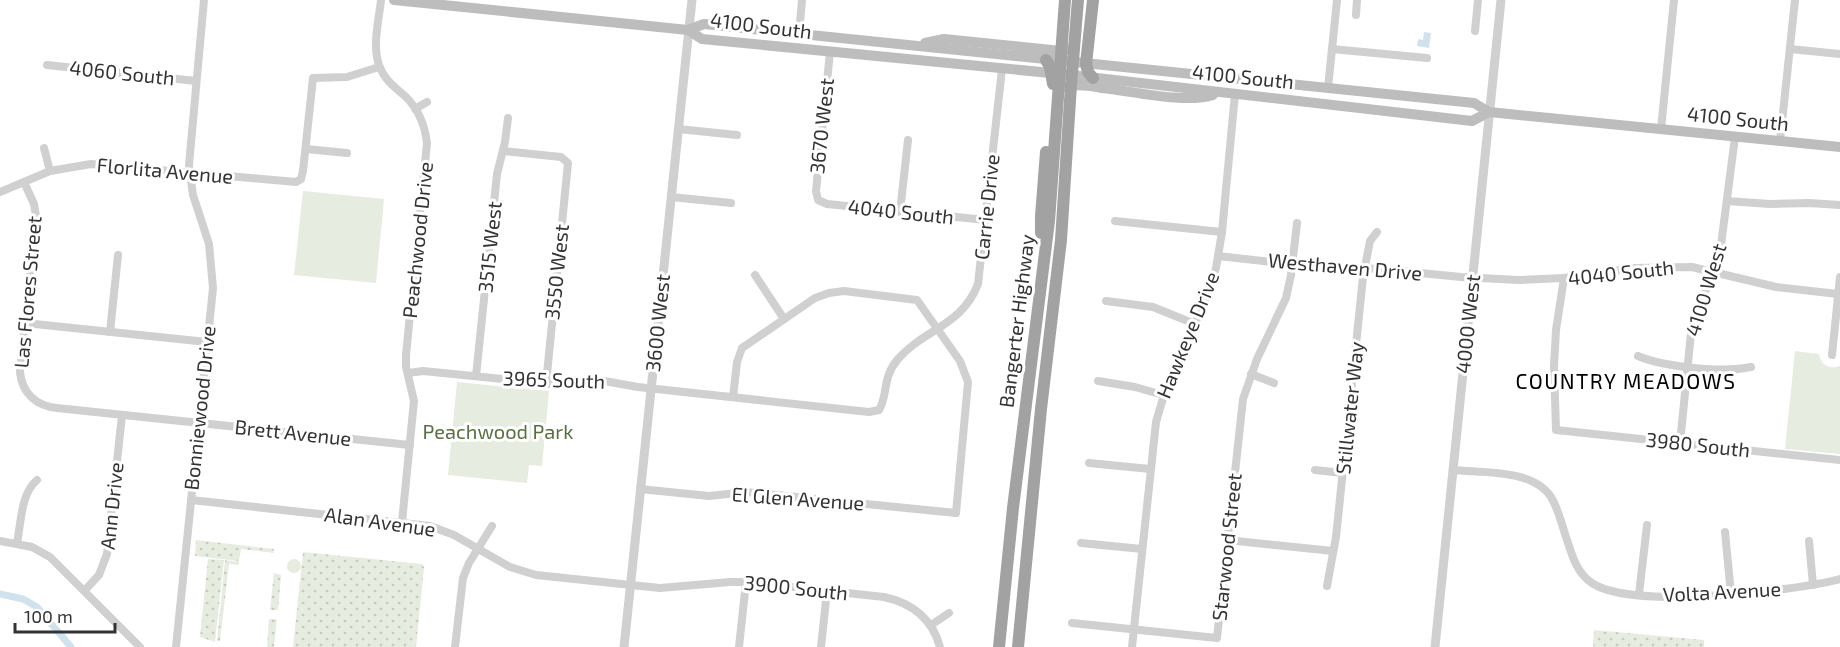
<svg xmlns="http://www.w3.org/2000/svg" width="1840" height="647" font-family="'Exo 2',sans-serif">
	<style>
		.grass { fill: url(#grass-dots) }
		.park { fill: #e6ecdf }
		.water { fill: #cfe2ee }
		.lines { fill: none; stroke-linecap: round; stroke-linejoin: round }
		.canal { stroke: #cfe2ee; stroke-width: 7 }
		.minor { stroke: #d0d0d0; stroke-width: 8 }
		.tertiary { stroke: #d0d0d0; stroke-width: 9 }
		.secondary { stroke: #bdbdbd; stroke-width: 10 }
		.trunk { stroke: #a2a2a2; stroke-width: 12 }
		.labels { text-anchor: middle; stroke-width: 6; stroke-linejoin: round; paint-order: stroke }
		.street-label { font-size: 20px; fill: #333; stroke: #fff }
		.park-label { font-size: 20px; fill: #56703f; stroke: #fff }
		.neighbourhood-label { font-size: 21px; letter-spacing: 1.5px; fill: #000; stroke: #fff }
	</style>
	<defs>
		<pattern id="grass-dots" width="8" height="8" patternUnits="userSpaceOnUse" patternTransform="scale(1.5)"><rect width="8" height="8" fill="#e6ecdf"/><path d="M2 2h.1M6 6h.1" fill="none" stroke="#c6cbc0" stroke-width="1.8" stroke-linecap="round"/></pattern>
	</defs>
	<rect width="100%" height="100%" fill="#fff"/>
	<g class="grass">
		<polygon points="196,540 274,549 274,553 241,549 239,561 195,556"/>
		<polygon points="303,552 422,564 424,567 416,647 293,647"/>
		<polygon points="208,559 224,560 215,642 200,637"/>
		<polygon points="225,560 239,562 239,565 229,564 220,641 217,641"/>
		<polygon points="274,573 281,575 278,610 270,610"/>
		<polygon points="269,619 277,619 274,647 267,647"/>
		<polygon points="1594,630 1704,640 1704,647 1593,647"/>
	</g>
	<g class="park">
		<polygon points="303,191 384,199 376,283 294,275"/>
		<path d="M1795,351L1819,354C1821,365 1829,370 1840,366V454L1785,449Z"/>
		<polygon points="457,382 549,391 542,466 529,465 527,483 448,475"/>
		<circle cx="294" cy="566" r="7"/>
	</g>
	<polygon class="water" points="1424,32 1431,33 1429,48 1417,46 1418,39 1423,40"/>
	<g class="lines">
		<polyline class="canal" points="0,594 23,599 37,607 71,647"/>
		<g class="minor">
			<path d="M381,0C379,20 372,45 379,65C384,80 395,87 406,97C418,109 425,126 427,143L406,355V367L414,401L402,522"/>
			<polyline points="1356,15 1357,0"/>
			<polyline points="1475,31 1478,0"/>
			<polyline points="799,34 802,0"/>
			<polyline points="1332,49 1427,58"/>
			<polyline points="1790,49 1840,54"/>
			<polyline points="830,52 816,191 818,200 827,204 986,220"/>
			<polyline points="47,65 196,81"/>
			<polyline points="1328,88 1337,0"/>
			<polyline points="415,109 427,102"/>
			<polyline points="678,129 737,135"/>
			<polyline points="1661,129 1674,0"/>
			<polyline points="1780,141 1795,0"/>
			<polyline points="44,148 50,171"/>
			<polyline points="306,149 347,153"/>
			<polyline points="503,151 561,157 568,163 546,384"/>
			<path d="M24,182L34,204L36,216L20,372C22,393 36,406 57,408L410,445"/>
			<polyline points="0,192 50,171 91,164 296,182 301,179 303,171 313,78 347,77 379,67"/>
			<polyline points="671,197 731,203"/>
			<polyline points="1727,201 1770,204 1809,203 1840,205"/>
			<polyline points="900,212 908,140"/>
			<polyline points="1115,221 1222,232"/>
			<polyline points="1218,256 1307,266 1380,269 1461,277 1518,280 1564,278 1635,268 1692,267 1776,287 1838,294"/>
			<polyline points="755,275 784,319"/>
			<polyline points="1564,278 1556,330 1554,366 1556,430 1840,460"/>
			<polyline points="1106,301 1153,307 1195,324"/>
			<polyline points="25,323 207,342"/>
			<polyline points="110,332 118,255"/>
			<polyline points="1832,355 1840,277"/>
			<path d="M1638,356C1664,367 1723,373 1751,367"/>
			<path d="M408,373L423,371L551,384L593,379L638,387L869,412L879,410C888,396 882,377 898,359C924,329 962,326 978,284L1002,69"/>
			<polyline points="1251,374 1274,383"/>
			<polyline points="476,376 497,174 505,142 508,118"/>
			<polyline points="1098,381 1135,387 1163,395"/>
			<polyline points="1680,443 1692,323 1714,271 1721,245 1735,137"/>
			<polyline points="1089,463 1150,469"/>
			<polyline points="1315,470 1343,473"/>
			<path d="M1453,470C1483,473 1533,469 1551,497C1559,510 1562,526 1567,540C1572,555 1576,570 1588,580C1622,612 1794,591 1840,579"/>
			<polyline points="640,489 709,496 746,492 956,513 968,382 960,361 917,300 844,291 829,293 815,298 742,348 737,362 733,397"/>
			<path d="M191,500L430,526L454,535L510,567L536,575L660,588L730,582H746L884,597C912,603 932,618 940,647"/>
			<polyline points="1725,532 1731,594"/>
			<polyline points="1227,540 1333,551"/>
			<polyline points="0,541 32,547 50,557 140,647"/>
			<polyline points="1809,541 1813,585"/>
			<path d="M17,543C21,523 21,493 37,480"/>
			<polyline points="1081,543 1142,549"/>
			<polyline points="1327,586 1336,537 1363,277 1370,241 1377,232"/>
			<polyline points="85,590 99,575 107,554 122,415"/>
			<polyline points="1639,594 1647,525"/>
			<polyline points="1072,623 1217,638 1243,399 1257,359 1286,298 1291,275 1297,223"/>
			<polyline points="931,625 949,613"/>
			<polyline points="176,647 213,288 209,244 193,195 189,165 204,0"/>
			<polyline points="455,647 463,578 469,563 492,526"/>
			<polyline points="739,647 746,582"/>
			<polyline points="821,647 827,591"/>
			<polyline points="1132,647 1156,422 1169,378 1204,304 1216,268 1222,232 1235,94"/>
		</g>
		<g class="tertiary">
			<polyline points="624,647 692,0"/>
			<polyline points="1435,647 1501,0"/>
		</g>
		<g class="secondary">
			<polyline points="394,0 688,30 702,39 1071,75 1472,121 1489,112"/>
			<path d="M688,30L704,24C961,50 1217,77 1474,103L1489,112L1840,147"/>
			<polyline points="925,43 944,39 1061,51 1073,49"/>
			<path d="M1065,87C1076,83 1091,86 1102,88C1132,91 1186,104 1213,95"/>
		</g>
		<g class="trunk">
			<polyline points="1093,0 1086,64 1088,72 1093,78"/>
			<polyline points="1046,60 1050,67 1053,84"/>
			<polyline points="1041,233 1041,216 1046,152"/>
			<polyline points="999,647 1013,508 1049,221 1065,0"/>
			<polyline points="1018,647 1041,409 1061,240 1071,85 1078,0"/>
		</g>
	</g>
	<g class="labels">
		<g class="street-label">
			<text transform="translate(761 26) rotate(7)" y="7">4100 South</text>
			<text transform="translate(122 73) rotate(6)" y="7">4060 South</text>
			<text transform="translate(1243 77) rotate(6)" y="7">4100 South</text>
			<text transform="translate(1738 119) rotate(6)" y="7">4100 South</text>
			<text transform="translate(822 126) rotate(-84)" y="7">3670 West</text>
			<text transform="translate(165 171) rotate(5)" y="7">Florlita Avenue</text>
			<text transform="translate(987 207) rotate(-84)" y="7">Carrie Drive</text>
			<text transform="translate(901 212) rotate(6)" y="7">4040 South</text>
			<text transform="translate(418 240) rotate(-84)" y="7">Peachwood Drive</text>
			<text transform="translate(490 247) rotate(-84)" y="7">3515 West</text>
			<text transform="translate(1345 267) rotate(5)" y="7">Westhaven Drive</text>
			<text transform="translate(557 272) rotate(-84)" y="7">3550 West</text>
			<text transform="translate(1621 273) rotate(-6)" y="7">4040 South</text>
			<text transform="translate(1706 290) rotate(-73)" y="7">4100 West</text>
			<text transform="translate(28 292) rotate(-85)" y="7">Las Flores Street</text>
			<text transform="translate(1017 321) rotate(-83)" y="7">Bangerter Highway</text>
			<text transform="translate(658 323) rotate(-84)" y="7">3600 West</text>
			<text transform="translate(1468 324) rotate(-84)" y="7">4000 West</text>
			<text transform="translate(1188 335) rotate(-68)" y="7">Hawkeye Drive</text>
			<text transform="translate(554 380) rotate(2)" y="7">3965 South</text>
			<text transform="translate(200 408) rotate(-84)" y="7">Bonniewood Drive</text>
			<text transform="translate(1350 408) rotate(-84)" y="7">Stillwater Way</text>
			<text transform="translate(293 433) rotate(6)" y="7">Brett Avenue</text>
			<text transform="translate(1698 445) rotate(6)" y="7">3980 South</text>
			<text transform="translate(798 499) rotate(4)" y="7">El Glen Avenue</text>
			<text transform="translate(112 506) rotate(-84)" y="7">Ann Drive</text>
			<text transform="translate(380 522) rotate(8)" y="7">Alan Avenue</text>
			<text transform="translate(1227 547) rotate(-84)" y="7">Starwood Street</text>
			<text transform="translate(796 588) rotate(6)" y="7">3900 South</text>
			<text transform="translate(1722 592) rotate(-3)" y="7">Volta Avenue</text>
		</g>
		<g class="park-label">
			<text x="498" y="439">Peachwood Park</text>
		</g>
		<g class="neighbourhood-label">
			<text x="1626" y="389">COUNTRY MEADOWS</text>
		</g>
	</g>
	<path d="M15 623v9h100v-9" fill="none" stroke="#333333" stroke-width="3"/>
	<text x="24" y="623" font-size="18" fill="#333333" stroke="#ffffff" stroke-width="4.5" paint-order="stroke">100 m</text>
</svg>
